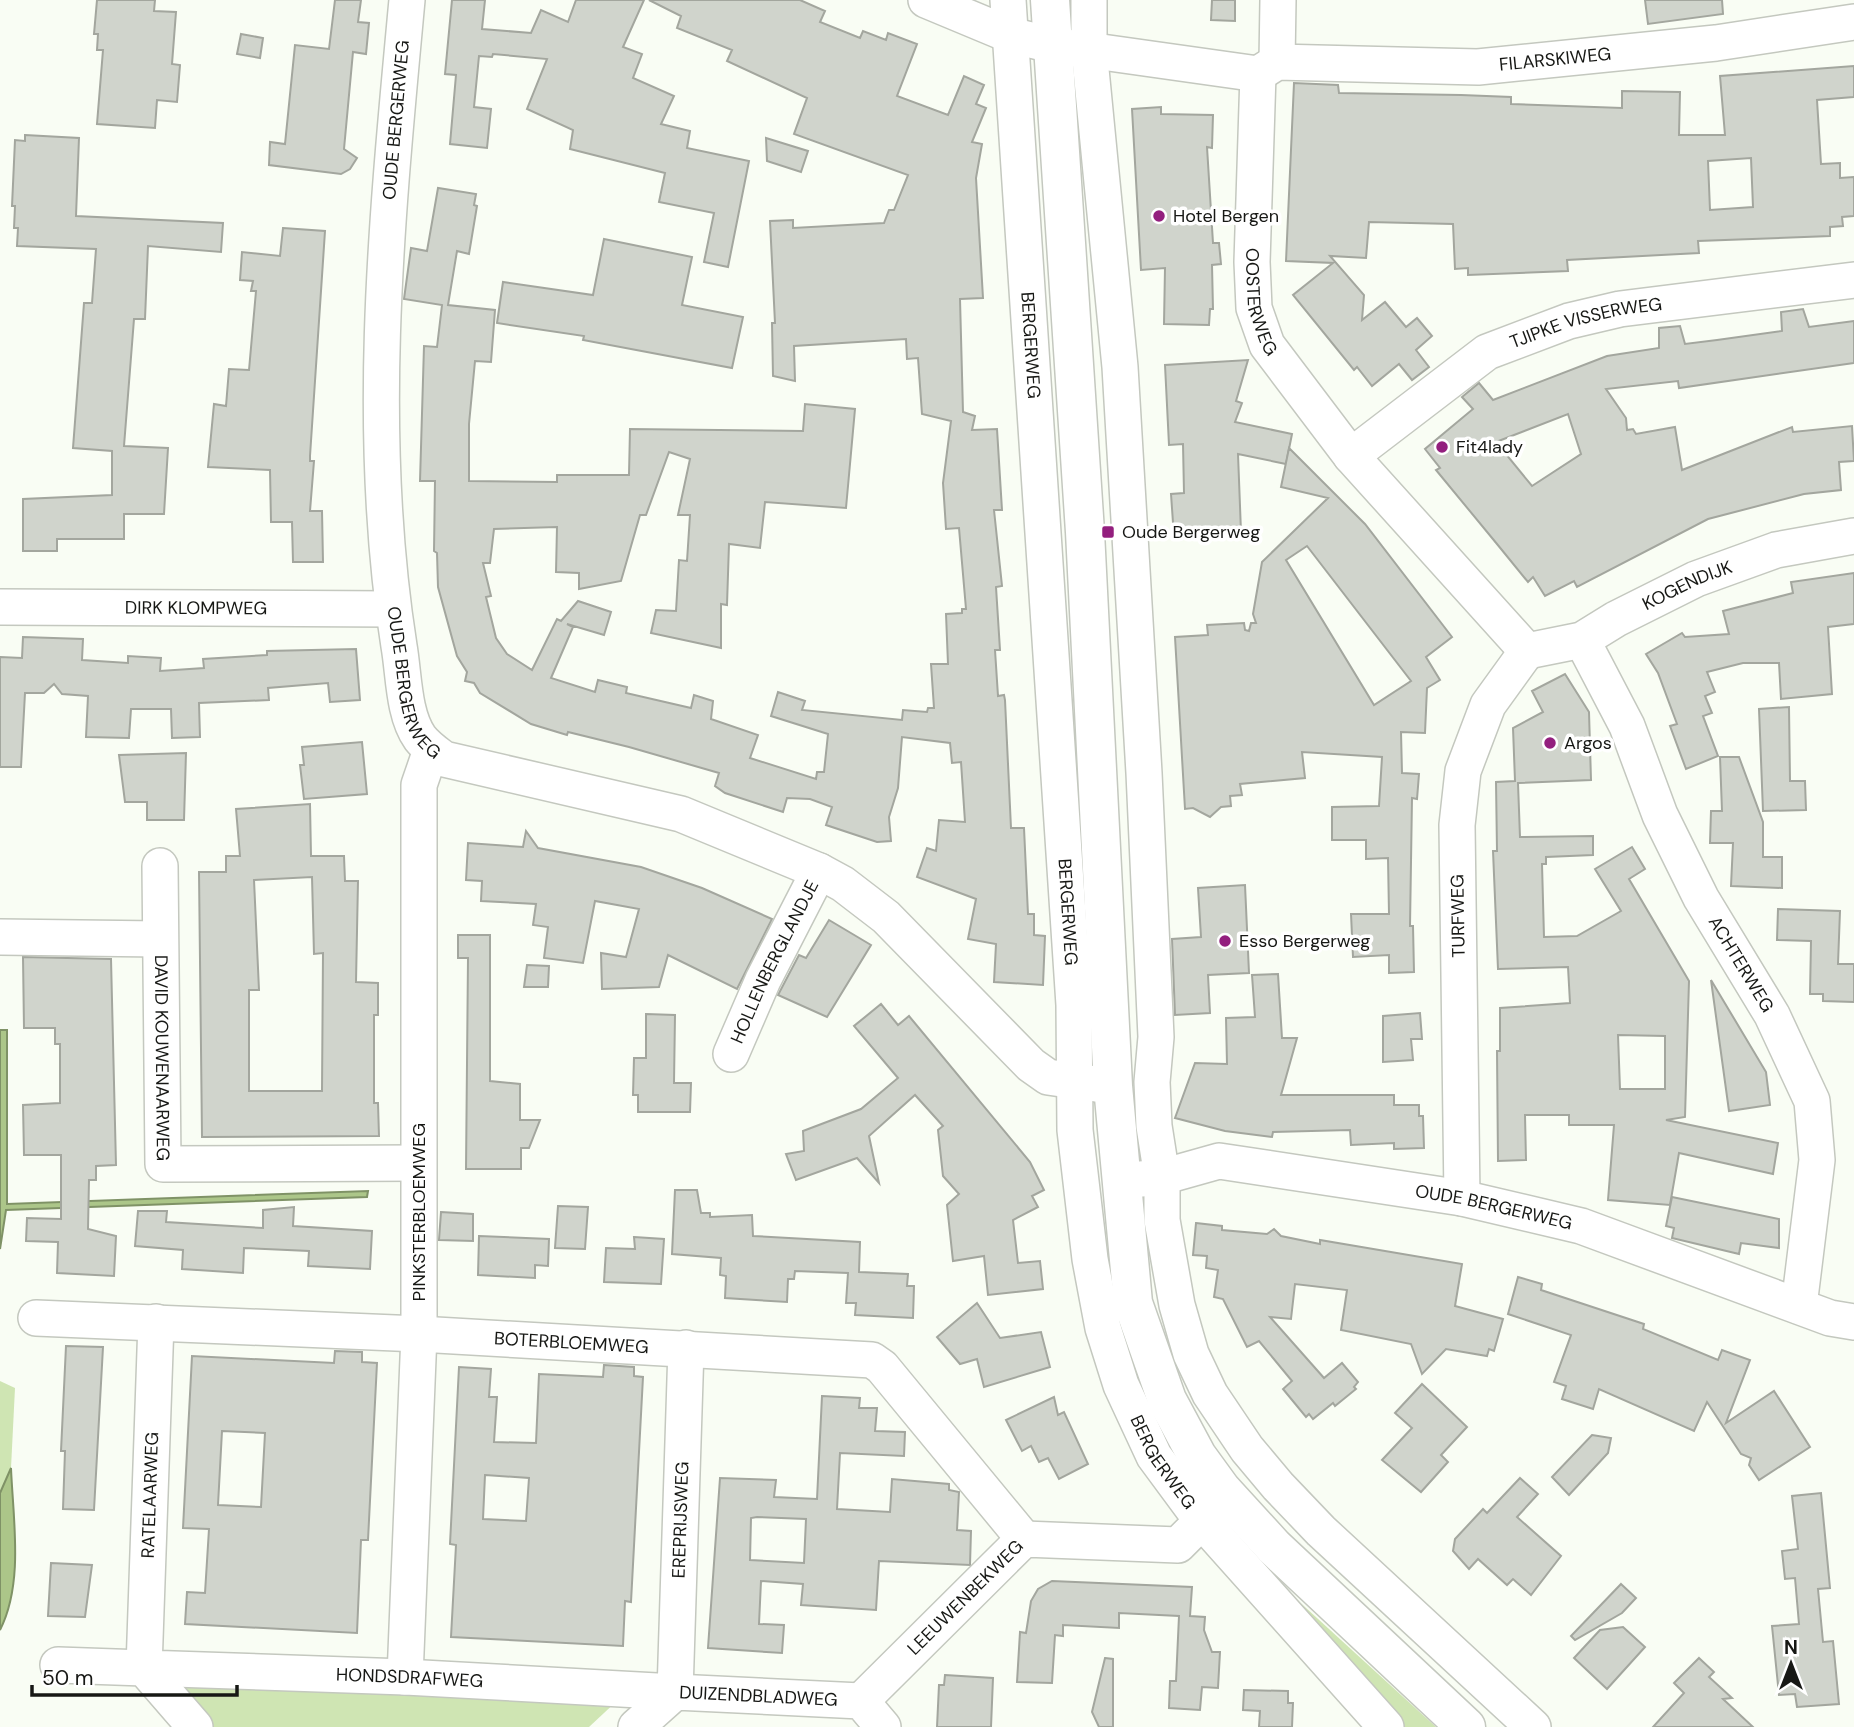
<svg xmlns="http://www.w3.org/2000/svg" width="1854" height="1727" font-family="'DM Sans',sans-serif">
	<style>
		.green { fill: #cfe5b3 }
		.water { fill: #acc689; stroke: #7f9266; stroke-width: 2 }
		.building { fill: #d0d4cc; stroke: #a3a69e; stroke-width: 2; fill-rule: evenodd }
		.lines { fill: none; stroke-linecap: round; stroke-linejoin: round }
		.minor-casing { stroke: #c4c8bf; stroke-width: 38 }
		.major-casing { stroke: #c4c8bf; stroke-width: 41 }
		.minor { stroke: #fff; stroke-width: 35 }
		.major { stroke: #fff; stroke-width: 38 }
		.poi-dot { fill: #931f7e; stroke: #fff; stroke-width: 2.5 }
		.labels { text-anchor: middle; stroke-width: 7; stroke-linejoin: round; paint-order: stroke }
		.street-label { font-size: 18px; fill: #171815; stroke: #fff }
		.poi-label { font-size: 18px; fill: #171815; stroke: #fff; text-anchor: start }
	</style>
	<rect width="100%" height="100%" fill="#f9fdf4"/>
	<g class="green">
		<polygon points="0,1381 15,1388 11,1468 0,1493"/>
		<polygon points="1258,1564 1436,1727 1403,1727"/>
		<polygon points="171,1680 619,1699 589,1727 211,1727"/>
	</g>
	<g class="water">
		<polygon points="0,1030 7,1030 7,1204 368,1191 367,1197 6,1210 0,1249"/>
		<path d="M11,1468C13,1519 24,1583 0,1630V1493Z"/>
	</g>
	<g class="building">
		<polygon points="97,0 155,0 154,11 176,12 172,64 180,65 177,102 157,100 155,128 97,124 103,50 97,50 98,34 94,34"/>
		<polygon points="335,0 361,0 358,22 369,23 366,54 353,52 344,149 357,158 350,169 341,174 269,165 270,142 285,144 295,45 329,49"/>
		<polygon points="452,0 485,0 482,29 531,33 541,10 568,22 576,0 644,0 623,47 642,54 633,78 674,96 661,124 690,131 687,148 749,161 728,267 704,262 714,213 659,202 665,173 570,149 573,130 527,109 547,59 493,54 492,57 479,56 474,107 491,109 487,148 450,144 456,75 445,74"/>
		<polygon points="649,0 800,0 825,11 820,22 860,38 863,31 886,40 888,33 917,44 897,96 948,115 964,76 984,85 976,104 986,108 972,142 982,144 976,178 983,298 960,299 963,412 975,416 972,430 997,429 1002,510 994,510 1002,586 996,587 1000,650 995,650 998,696 1004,695 1005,700 1011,828 1024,828 1028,914 1034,914 1034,935 1045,936 1043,985 994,982 996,944 968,939 976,899 917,877 927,848 936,851 939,820 965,822 961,762 952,763 950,743 902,737 898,788 889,817 891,841 877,842 826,825 832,807 810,799 787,798 783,812 725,793 715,786 719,773 629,747 568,732 567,735 531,724 480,693 474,683 465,681 467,672 457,656 438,587 437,553 434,551 435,481 420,481 424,346 437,347 442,305 404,299 411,248 427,251 438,188 476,194 474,205 477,206 469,254 457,251 448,305 495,310 491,362 475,361 469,424 469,481 557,482 557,475 629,475 630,429 803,431 805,404 855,409 846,508 765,502 760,548 729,544 727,605 721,604 721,648 651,633 656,610 676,611 679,560 687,561 690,515 678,515 690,459 669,452 646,515 640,515 621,581 579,589 579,573 556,572 557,527 494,529 490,563 483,563 491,596 486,597 496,638 507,654 532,670 557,619 561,621 578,601 611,612 604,635 567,624 573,627 551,678 595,692 598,680 627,687 626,693 691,708 694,695 713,701 711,719 758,735 750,758 816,779 817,772 824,772 828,734 771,716 778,692 805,701 802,710 902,720 903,710 927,712 928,708 934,708 931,664 948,664 946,614 962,613 962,609 966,609 959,528 946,529 943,483 951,421 922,414 918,358 907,359 906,339 794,346 795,381 773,376 772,323 775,323 770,221 793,220 793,228 884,223 889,210 894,210 908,175 794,134 807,98 727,61 732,50 677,28 681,16"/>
		<polygon points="1212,0 1235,0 1235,21 1211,20"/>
		<polygon points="1645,0 1722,0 1723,14 1648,24"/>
		<polygon points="241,34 263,38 260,58 237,54"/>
		<path d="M1854,66V97L1817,100L1821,164L1840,163V178L1854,177V216L1842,217L1843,226L1830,227V236L1698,241L1699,253L1567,260L1568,271L1468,275V268L1455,269L1453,224L1369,222L1366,258L1330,256L1364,295L1362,320L1385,302L1406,327L1417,318L1432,336L1416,350L1429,367L1412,380L1399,364L1372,386L1357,367L1354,370L1293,295L1333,263L1286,261L1294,83L1338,85L1339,93L1461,95L1511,97V104L1622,108V91L1680,92L1679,135H1725L1720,76ZM1751,158L1753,207L1710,210L1708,161Z"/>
		<polygon points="1161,107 1161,114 1213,115 1212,148 1207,147 1213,243 1219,243 1221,264 1212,265 1213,309 1210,309 1209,325 1164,324 1165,268 1141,270 1132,109"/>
		<polygon points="25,135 79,138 76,216 223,223 221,252 148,246 145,319 134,319 124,446 168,448 164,514 124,514 124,539 57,539 57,551 23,551 23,499 112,495 112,451 73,448 84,303 92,303 96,249 17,246 18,228 14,228 15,206 12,206 15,140 25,141"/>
		<polygon points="766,138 808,151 801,172 767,161"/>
		<polygon points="283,228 325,231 310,456 310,461 314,461 310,511 322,511 323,562 293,562 292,522 271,522 270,470 208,467 214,404 226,406 229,369 249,370 256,291 251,291 253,281 240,280 242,252 280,256"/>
		<polygon points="604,239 692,257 682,305 743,317 732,368 583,340 584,336 497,323 503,282 593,295"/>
		<path d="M1803,309L1809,327L1854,321V363L1679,388L1678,381L1606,389L1626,418L1627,430L1633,429L1636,434L1675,427L1682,470L1792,427L1793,432L1852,426L1854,461L1839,462L1841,490L1804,494L1708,519L1577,587L1574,581L1545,596L1533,577L1528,582L1497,544L1436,470L1440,468L1425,449L1473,409L1462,397L1479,383L1493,400L1607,356L1659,348V328L1680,326L1685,344L1717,340L1782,331L1781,312ZM1568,414L1581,454L1532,486L1496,442Z"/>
		<polygon points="1248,360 1236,401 1242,403 1235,422 1292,434 1286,464 1238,454 1241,532 1174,537 1171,494 1184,493 1183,444 1169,445 1165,365"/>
		<path d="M1289,448L1365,524L1452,637L1426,657L1440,680L1427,688L1425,733L1401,732L1402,773L1419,774L1417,799L1412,798L1410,926H1413L1414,972L1389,973V955L1353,957L1351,914H1389L1388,858L1366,859V840H1332V807L1379,806L1382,757L1302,752L1305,778L1240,784L1242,795L1230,796L1231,806L1221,807L1210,817L1193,808L1185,809L1175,637L1208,635L1207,625L1244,623L1245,630L1249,631L1251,623H1256L1253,614L1262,562L1328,498L1281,487ZM1307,546L1411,681L1374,705L1286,560Z"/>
		<polygon points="1854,573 1854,624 1828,627 1832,694 1781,699 1779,663 1743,663 1707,672 1715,692 1705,696 1712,713 1703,716 1718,756 1686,769 1670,726 1677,724 1658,673 1646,654 1682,633 1685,637 1729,634 1723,611 1793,593 1791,582"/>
		<polygon points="23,637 83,639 82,660 128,663 128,656 161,658 160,671 204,668 203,659 267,655 267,651 356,649 360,700 330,702 328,683 268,688 269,700 199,703 200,737 172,738 171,709 131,709 129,738 86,737 88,696 62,694 54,684 44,693 25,693 21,767 0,767 0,657 22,658"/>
		<path d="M1565,674L1589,712L1591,780L1518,783L1520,837L1593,836V855L1546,857V864H1542L1544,937L1577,936L1621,911L1595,869L1632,847L1645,869L1629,879L1689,981L1685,1117L1666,1120L1778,1143L1773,1174L1679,1153L1670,1205L1608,1200L1614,1125H1569V1115H1525L1526,1160L1498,1161L1497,1051H1500V1008L1570,1003L1568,967L1498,969L1493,851H1497L1496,782L1515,781L1513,728L1543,712L1532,691ZM1618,1035L1665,1036V1089H1620Z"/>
		<polygon points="1789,707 1790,781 1805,781 1806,810 1763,811 1759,709"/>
		<polygon points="362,742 367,794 304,799 300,765 304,765 302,747"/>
		<polygon points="186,753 184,820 147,820 147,802 125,802 119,755"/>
		<polygon points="1720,757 1739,757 1763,822 1763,857 1782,857 1782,888 1731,886 1733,843 1710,843 1711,811 1722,811"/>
		<path d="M310,804L311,856H344L345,881H358L356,982L378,983V1015H374V1103H378L379,1136L202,1137L199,872H226V856H240L236,809ZM312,877L314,954L323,953L322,1091H249V990H259L254,880Z"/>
		<polygon points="526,831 538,848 641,867 702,888 772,919 737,989 668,955 659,987 602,989 601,953 626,957 639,909 595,901 583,963 544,958 548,927 533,925 536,904 481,901 482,881 466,880 468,843 523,847"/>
		<polygon points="1245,885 1249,973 1208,975 1210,1013 1175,1015 1172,939 1201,937 1198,888"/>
		<polygon points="1778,909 1840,911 1838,964 1854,964 1854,1002 1823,1001 1823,994 1810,994 1811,941 1777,940"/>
		<polygon points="829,920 871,945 827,1017 778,995 799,955 806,958"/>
		<polygon points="458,935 490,935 490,1081 520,1084 520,1120 540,1120 529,1148 521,1148 521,1169 466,1169 468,958 458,958"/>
		<polygon points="23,957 111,959 116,1165 96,1166 96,1180 89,1180 88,1229 116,1236 114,1276 57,1273 58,1242 26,1241 27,1218 61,1219 61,1155 24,1155 23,1105 60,1103 60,1044 55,1044 55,1028 24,1028"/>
		<polygon points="527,965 549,966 548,987 524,987"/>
		<polygon points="1278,974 1282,1038 1297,1038 1281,1095 1394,1095 1394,1105 1419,1105 1419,1116 1423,1116 1424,1148 1394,1149 1394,1143 1351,1145 1350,1130 1273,1132 1272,1137 1225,1131 1175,1118 1195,1063 1227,1064 1226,1018 1255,1017 1252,975"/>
		<polygon points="1711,980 1766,1072 1770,1105 1729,1111"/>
		<polygon points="881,1004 898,1025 909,1016 1030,1162 1044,1190 1032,1196 1038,1207 1013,1220 1018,1263 1040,1261 1043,1289 988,1295 984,1256 953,1261 947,1205 959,1194 943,1176 938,1130 943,1126 915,1095 869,1136 879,1183 857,1158 796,1180 786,1154 804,1151 803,1131 861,1109 898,1078 854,1026"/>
		<polygon points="1420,1013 1422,1039 1411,1039 1413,1060 1383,1062 1383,1016"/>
		<polygon points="646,1014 675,1015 674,1083 691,1083 690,1112 638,1112 638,1095 633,1095 634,1058 646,1058"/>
		<polygon points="675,1190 697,1190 701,1213 710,1213 710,1217 752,1215 753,1236 860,1242 859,1272 908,1274 907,1286 914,1286 913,1318 855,1315 856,1303 846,1303 848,1273 795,1271 794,1279 788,1279 787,1302 725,1298 726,1276 720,1275 721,1258 672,1254"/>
		<polygon points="1672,1197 1779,1219 1779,1248 1741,1243 1739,1254 1672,1238 1674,1228 1666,1226"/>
		<polygon points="558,1206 588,1207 585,1249 555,1248"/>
		<polygon points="294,1207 293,1226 372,1231 370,1269 308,1266 309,1251 244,1248 243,1273 182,1269 183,1250 135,1246 138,1211 167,1211 166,1222 263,1228 263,1210"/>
		<polygon points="441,1212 473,1214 473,1241 439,1240"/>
		<polygon points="1196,1223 1222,1226 1222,1230 1267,1234 1274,1229 1281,1236 1320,1244 1320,1240 1462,1264 1455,1306 1503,1319 1494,1351 1489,1349 1487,1356 1446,1349 1422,1374 1411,1344 1341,1330 1347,1290 1295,1284 1291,1319 1270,1317 1324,1378 1342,1363 1358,1382 1354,1387 1356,1389 1335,1406 1333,1403 1313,1419 1309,1414 1306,1417 1283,1389 1292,1381 1259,1341 1247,1347 1223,1299 1214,1297 1218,1270 1206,1268 1207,1256 1193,1255"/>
		<polygon points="479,1236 549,1239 548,1266 535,1265 535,1278 478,1275"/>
		<polygon points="634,1237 664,1239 661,1284 604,1282 606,1248 635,1249"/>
		<polygon points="1518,1277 1542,1284 1541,1290 1644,1324 1643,1329 1718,1360 1722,1350 1750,1360 1726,1423 1774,1391 1810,1447 1759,1480 1749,1465 1751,1458 1741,1454 1707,1402 1694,1431 1599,1389 1593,1409 1562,1399 1566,1386 1554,1382 1571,1335 1508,1314"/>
		<polygon points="977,1303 1000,1338 1041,1332 1050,1367 984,1387 977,1359 960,1364 937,1337"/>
		<polygon points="66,1346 103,1347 94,1510 63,1509 65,1451 61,1451"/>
		<path d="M335,1351L362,1352V1362L377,1363L368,1540H361L357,1633L185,1624L187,1592L205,1593L209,1529L183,1528L192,1356L334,1363ZM222,1431L265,1433L261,1507L218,1505Z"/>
		<path d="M604,1365L634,1367V1376L643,1377L631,1602L625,1601L623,1646L451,1637L456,1545L450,1544L459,1367L491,1369L489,1397H497L494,1442L536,1443L539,1374L603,1377ZM485,1475L529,1478L526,1521L483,1519Z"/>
		<polygon points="1422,1384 1467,1427 1441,1455 1448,1462 1421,1492 1382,1460 1412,1428 1395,1413"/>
		<path d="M822,1396L860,1398L859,1408H877L875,1431L905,1432L904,1456L840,1453L837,1509L890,1512L892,1479L949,1484V1490L959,1492L957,1530L971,1531L970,1565L879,1561L876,1610L801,1605L803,1584L761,1581L759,1624L784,1625L782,1653L708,1648L720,1478L776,1480L774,1497L817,1499ZM757,1517L806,1519L804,1563L750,1560L751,1518Z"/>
		<polygon points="1054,1397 1058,1415 1064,1412 1088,1464 1059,1479 1048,1458 1039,1462 1031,1446 1022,1451 1006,1420"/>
		<polygon points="1592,1435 1611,1438 1608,1453 1569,1495 1552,1477"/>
		<polygon points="1520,1478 1538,1494 1517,1517 1561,1556 1531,1595 1513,1579 1507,1585 1478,1559 1469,1569 1453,1551 1455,1539 1483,1509 1487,1513"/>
		<polygon points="1821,1493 1830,1588 1818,1589 1823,1642 1833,1641 1839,1704 1797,1707 1795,1694 1779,1695 1772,1626 1799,1624 1795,1578 1785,1579 1782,1551 1798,1549 1792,1496"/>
		<polygon points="51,1563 92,1565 85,1617 48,1616"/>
		<polygon points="1052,1581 1192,1587 1190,1616 1205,1617 1204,1630 1212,1652 1220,1652 1218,1688 1202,1687 1200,1710 1169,1708 1170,1681 1176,1681 1179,1616 1119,1613 1119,1628 1063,1625 1063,1636 1055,1635 1052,1683 1017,1682 1020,1632 1026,1633 1031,1601 1038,1589"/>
		<polygon points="1621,1584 1636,1598 1622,1613 1575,1640 1571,1636"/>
		<polygon points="1623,1627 1645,1647 1607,1689 1574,1658 1600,1630"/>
		<polygon points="1105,1658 1113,1659 1113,1727 1099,1727 1092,1712"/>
		<polygon points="1699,1658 1714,1672 1709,1677 1732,1698 1723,1699 1753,1727 1653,1727 1684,1693 1674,1683"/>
		<polygon points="945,1675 993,1678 991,1727 937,1727 939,1685 944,1685"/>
		<polygon points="1244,1690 1288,1691 1288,1703 1293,1703 1292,1727 1259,1727 1260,1711 1243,1710"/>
	</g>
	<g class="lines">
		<g class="minor-casing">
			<g id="minor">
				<path id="s1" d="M407,0C387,215 365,431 399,646C404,674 403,714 420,738C427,747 436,753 444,759L681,814L819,871L843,884L886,917L1031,1065L1048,1077L1096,1084"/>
				<polyline points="926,0 1010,35 1052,45 1258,74"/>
				<path id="s2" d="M1008,0L1074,1005L1075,1130L1090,1259L1103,1328L1121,1385L1154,1456L1202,1521L1386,1727"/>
				<polyline points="1089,0 1089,49 1120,367 1144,773 1156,1037 1152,1082 1154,1126 1162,1177 1162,1220 1177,1305 1191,1354 1210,1394 1247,1449 1278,1486 1321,1531 1533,1727"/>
				<polyline points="1277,62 1278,0"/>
				<path id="s3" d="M1258,74L1252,262L1254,308L1267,345L1351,456L1527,651"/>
				<path id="s4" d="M1258,74L1277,62L1478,67L1716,43L1854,22"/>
				<path id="s5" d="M1351,456L1487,352L1569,321L1620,309L1854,280"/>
				<path id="s6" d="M0,607L393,609"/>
				<path id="s7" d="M1582,640L1627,726L1660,815L1701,898L1772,1015L1812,1101L1817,1160L1799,1306"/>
				<path id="s8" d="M1527,651L1582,640L1616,619L1696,579L1776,550L1854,536"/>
				<path id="s9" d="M160,866L163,1164L418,1163"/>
				<polyline points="0,937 160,939"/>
				<path id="s10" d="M731,1054L763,980L819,871"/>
				<path id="s11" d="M1141,1179L1162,1177L1219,1161L1462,1198L1581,1226L1830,1318L1854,1322"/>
				<polyline points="1462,1198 1457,825 1463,771 1488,705 1527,651"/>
				<path id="s12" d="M36,1318L419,1334L872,1360L882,1367L1024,1539"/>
				<path id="s13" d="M156,1322L144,1668L405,1677L675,1692L686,1348"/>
				<polyline points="58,1665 144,1668 195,1727"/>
				<polyline points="405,1677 419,1334 419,785 431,750"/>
				<path id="s14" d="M861,1701L1024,1539L1178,1545L1202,1521"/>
				<path id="s15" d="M636,1727L675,1692L861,1701L883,1727"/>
			</g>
		</g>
		<g class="major-casing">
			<polyline id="major" points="1050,0 1085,532 1113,1086 1133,1303 1167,1400 1197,1456 1221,1489 1274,1547 1466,1727"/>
		</g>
		<use href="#minor" class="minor"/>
		<use href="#major" class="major"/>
	</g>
	<g class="poi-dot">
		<circle cx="1159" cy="216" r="7"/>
		<circle cx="1442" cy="447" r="7"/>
		<rect x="1101" y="525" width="14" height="14" rx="3.5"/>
		<circle cx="1550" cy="743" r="7"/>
		<circle cx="1225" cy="941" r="7"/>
	</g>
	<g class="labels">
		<g class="street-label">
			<text dy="6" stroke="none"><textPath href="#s4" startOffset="301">FILARSKIWEG</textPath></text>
			<text transform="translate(396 120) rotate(-85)" y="6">OUDE BERGERWEG</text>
			<text dy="6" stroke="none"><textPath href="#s3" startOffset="229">OOSTERWEG</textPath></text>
			<text dy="6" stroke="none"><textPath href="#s5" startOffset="275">TJIPKE VISSERWEG</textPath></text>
			<text dy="6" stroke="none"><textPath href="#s2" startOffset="346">BERGERWEG</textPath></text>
			<text dy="6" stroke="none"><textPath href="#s8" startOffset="175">KOGENDIJK</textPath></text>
			<text dy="6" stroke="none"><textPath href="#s6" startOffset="196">DIRK KLOMPWEG</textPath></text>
			<text dy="6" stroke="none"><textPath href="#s1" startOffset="688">OUDE BERGERWEG</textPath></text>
			<text dy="6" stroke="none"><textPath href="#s2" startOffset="914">BERGERWEG</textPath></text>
			<text transform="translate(1458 916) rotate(-91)" y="6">TURFWEG</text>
			<text dy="6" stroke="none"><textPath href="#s10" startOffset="102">HOLLENBERGLANDJE</textPath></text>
			<text dy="6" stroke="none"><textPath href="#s7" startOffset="362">ACHTERWEG</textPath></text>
			<text dy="6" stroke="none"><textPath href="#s9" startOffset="192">DAVID KOUWENAARWEG</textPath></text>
			<text dy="6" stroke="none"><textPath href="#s11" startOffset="359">OUDE BERGERWEG</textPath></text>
			<text transform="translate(419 1212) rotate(-90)" y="6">PINKSTERBLOEMWEG</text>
			<text dy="6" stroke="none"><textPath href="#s12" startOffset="536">BOTERBLOEMWEG</textPath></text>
			<text dy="6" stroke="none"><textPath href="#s2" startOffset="1480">BERGERWEG</textPath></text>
			<text transform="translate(150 1495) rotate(-88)" y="6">RATELAARWEG</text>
			<text dy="6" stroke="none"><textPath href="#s13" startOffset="1050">EREPRIJSWEG</textPath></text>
			<text dy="6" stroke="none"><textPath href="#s14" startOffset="147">LEEUWENBEKWEG</textPath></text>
			<text dy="6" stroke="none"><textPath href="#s13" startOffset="612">HONDSDRAFWEG</textPath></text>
			<text dy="6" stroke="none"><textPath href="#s15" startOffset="136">DUIZENDBLADWEG</textPath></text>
		</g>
		<g class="poi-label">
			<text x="1173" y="222">Hotel Bergen</text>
			<text x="1456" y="453">Fit4lady</text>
			<text x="1122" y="538">Oude Bergerweg</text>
			<text x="1564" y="749">Argos</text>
			<text x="1239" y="947">Esso Bergerweg</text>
		</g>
	</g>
	<g transform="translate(1791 1664)" stroke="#ffffff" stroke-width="5" paint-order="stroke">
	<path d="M0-5L12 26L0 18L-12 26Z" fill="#171815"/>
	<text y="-10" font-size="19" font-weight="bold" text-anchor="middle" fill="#171815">N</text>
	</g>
	<path d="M32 1685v10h205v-10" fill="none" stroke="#171815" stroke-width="3.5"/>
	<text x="42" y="1685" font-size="21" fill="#171815" stroke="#ffffff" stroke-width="5" paint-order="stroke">50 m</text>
</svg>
